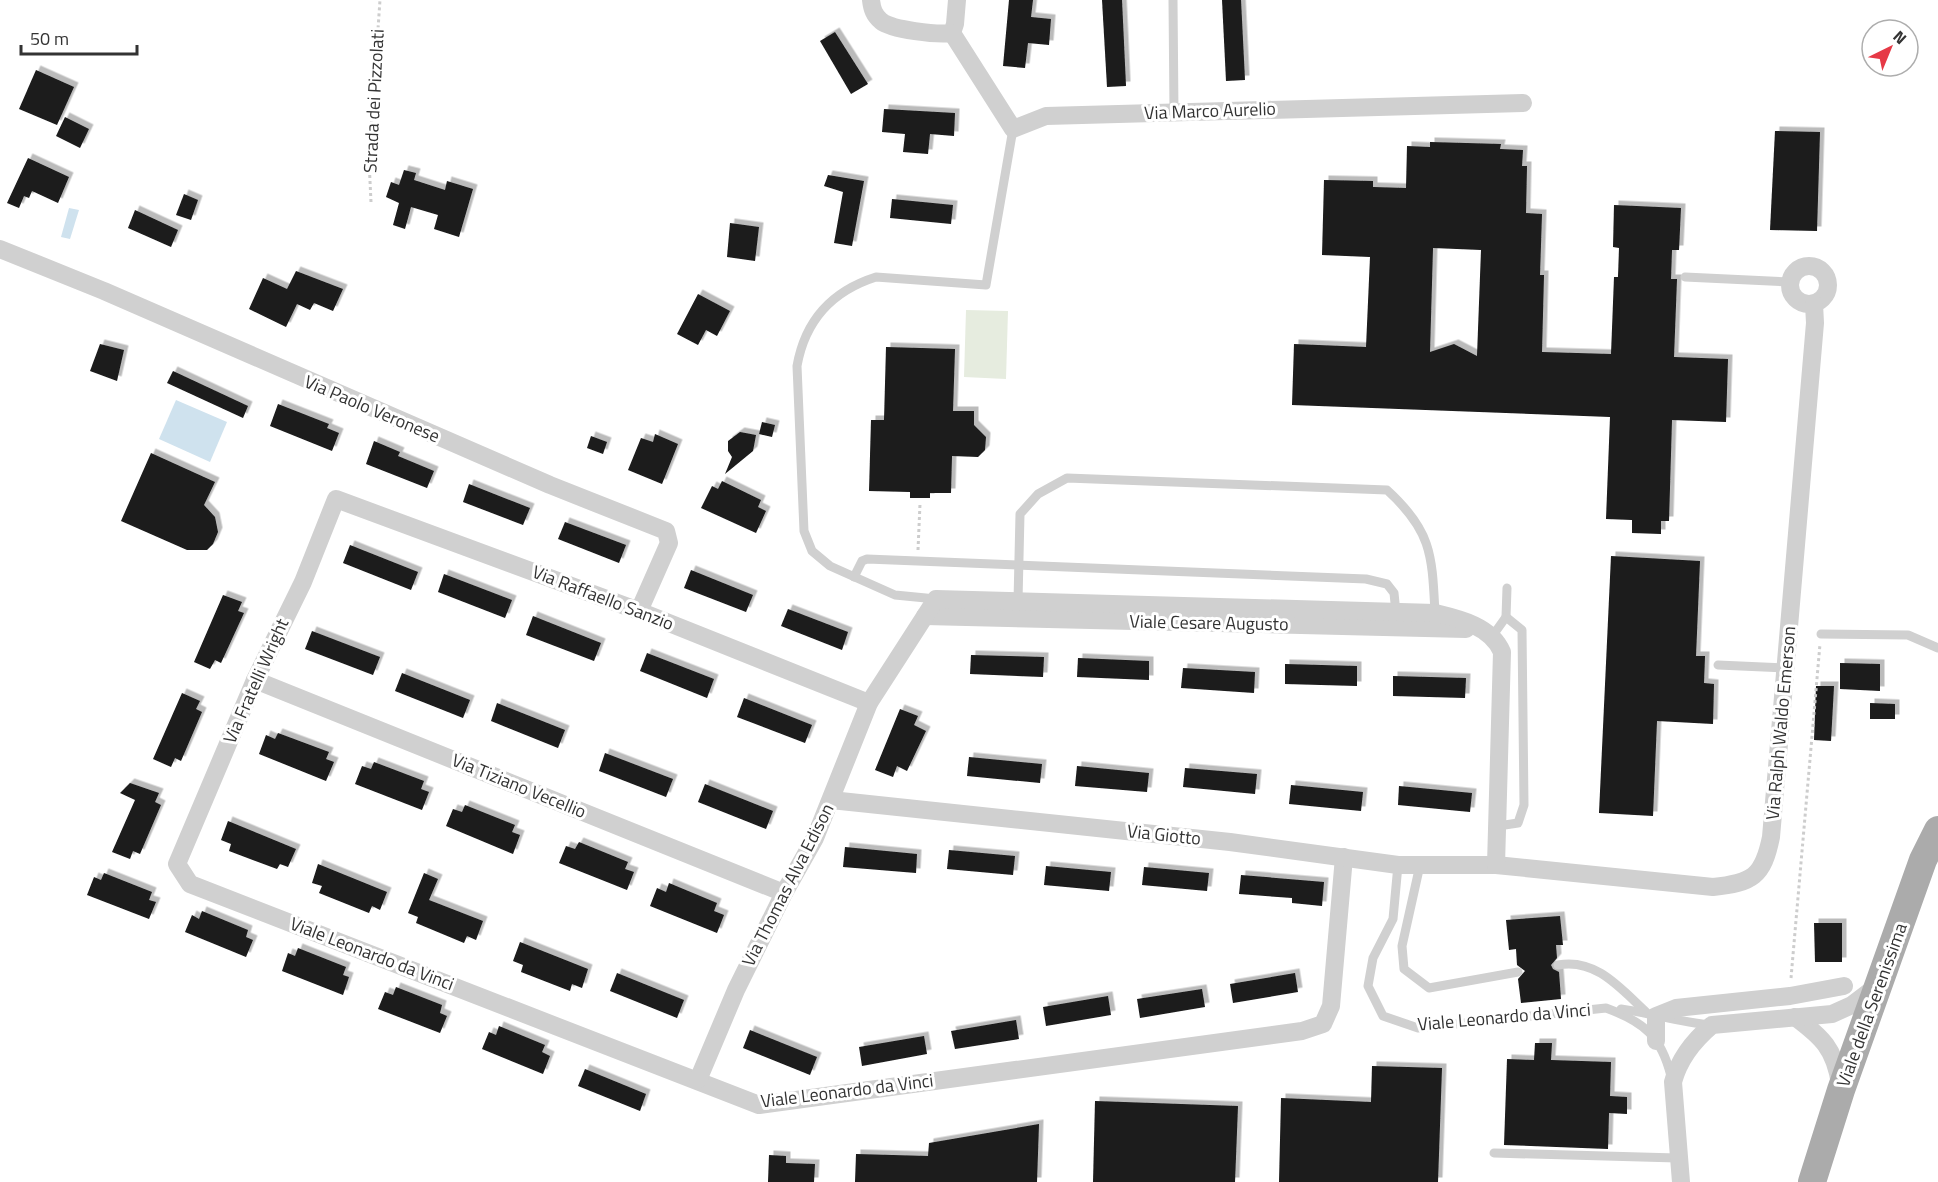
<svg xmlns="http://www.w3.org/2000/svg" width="1938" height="1182" font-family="'Titillium Web',sans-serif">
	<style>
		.green { fill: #e6ecdf }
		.water { fill: #cfe2ee }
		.building { fill: #1a1a1a; fill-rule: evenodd; filter: url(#shadow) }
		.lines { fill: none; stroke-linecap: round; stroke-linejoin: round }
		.path { stroke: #cdcdcd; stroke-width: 3; stroke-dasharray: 3 3; stroke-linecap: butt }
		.lane { stroke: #d0d0d0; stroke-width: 9 }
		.street { stroke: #d0d0d0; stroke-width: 18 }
		.primary { stroke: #ababab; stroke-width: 28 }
		.labels { text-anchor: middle; stroke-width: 6; stroke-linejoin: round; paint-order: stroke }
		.street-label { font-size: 18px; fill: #333; stroke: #fff }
	</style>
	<defs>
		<filter id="shadow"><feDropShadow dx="4.5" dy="-4.5" stdDeviation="0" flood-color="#0004"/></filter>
	</defs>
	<rect width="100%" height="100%" fill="#fff"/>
	<polygon class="green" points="966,310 1008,311 1006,379 964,377"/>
	<g class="water">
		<polygon points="69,208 79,210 70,239 61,237"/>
		<polygon points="176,400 227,422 210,462 159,439"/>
	</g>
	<g class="building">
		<polygon points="1009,0 1033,0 1031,17 1051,19 1049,45 1028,43 1025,68 1003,66"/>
		<polygon points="1102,0 1122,0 1126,86 1107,87"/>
		<polygon points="1222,0 1241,0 1245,80 1226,81"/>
		<polygon points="835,32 868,84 851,94 820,41"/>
		<polygon points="36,70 74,87 57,125 19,109"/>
		<polygon points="884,109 955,113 954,136 930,134 928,154 903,152 905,134 882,132"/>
		<polygon points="65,117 89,129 80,148 56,136"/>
		<polygon points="1775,131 1820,132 1817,231 1770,230"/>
		<path d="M1430,142L1501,144L1500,149L1523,150L1522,166H1527L1526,213L1542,214L1540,275H1544L1542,352L1611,354L1614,277H1618L1619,248L1613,247L1614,205L1681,208L1679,250H1672L1671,279H1677L1674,357L1728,359L1726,422L1672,420L1669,521H1661V534L1632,533V520L1606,519L1610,417L1292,405L1294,344L1366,347L1370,257L1322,255L1324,180L1373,181V187L1406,188L1407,146L1430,147ZM1433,248L1481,250L1477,356L1454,344L1430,352Z"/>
		<polygon points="28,158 69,177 58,203 32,191 29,198 24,196 19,208 7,203"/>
		<polygon points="404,170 416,173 414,180 445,190 447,181 473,189 459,237 434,229 438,215 411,207 405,229 393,225 399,203 386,197 391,182 399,185"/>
		<polygon points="828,175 864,181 852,246 834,243 843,192 824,186"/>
		<polygon points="184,194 198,200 191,220 176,215"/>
		<polygon points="892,199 953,205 951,224 890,218"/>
		<polygon points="135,210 178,230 171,247 128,228"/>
		<polygon points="730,223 759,227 755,261 727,257"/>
		<polygon points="296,271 343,289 333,311 314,303 310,310 297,304 286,327 249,309 263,278 287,289"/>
		<polygon points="698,294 730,311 717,336 706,330 698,345 677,334"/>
		<polygon points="100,344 124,350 117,381 90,371"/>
		<polygon points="886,347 955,349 953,411 974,411 974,425 986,437 985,450 978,457 952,456 951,493 930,493 930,498 910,498 910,492 869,491 871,420 884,420"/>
		<polygon points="173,371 248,406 243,418 167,383"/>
		<polygon points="278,404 329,424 327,428 339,433 332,451 270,426"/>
		<polygon points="762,422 775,425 772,437 759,434"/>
		<polygon points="740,432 756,435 753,451 725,474 732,457 728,451 728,441"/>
		<polygon points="655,434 678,444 662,484 628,470 641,438 653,442"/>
		<polygon points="591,436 607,442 603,454 587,448"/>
		<polygon points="374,441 400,452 398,456 434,471 427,488 366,464"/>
		<polygon points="151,453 215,482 204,505 215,517 218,532 213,544 207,550 187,550 121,521"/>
		<polygon points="722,481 761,500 758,507 766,511 756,533 701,508 712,486 718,489"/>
		<polygon points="469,484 530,508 523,525 463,502"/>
		<polygon points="565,522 626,545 619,563 558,539"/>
		<polygon points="350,545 418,572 411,590 343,563"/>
		<polygon points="1611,556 1700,561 1696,656 1705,656 1704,683 1714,684 1713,724 1657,721 1653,816 1599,813"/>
		<polygon points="691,570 753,595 746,612 684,588"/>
		<polygon points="444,574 512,600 505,618 438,592"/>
		<polygon points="223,595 242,602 238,611 244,613 221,663 215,660 210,669 194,662"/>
		<polygon points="788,609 848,632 842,650 781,626"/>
		<polygon points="533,616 601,643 594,661 526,635"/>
		<polygon points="312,631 380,657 373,675 305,649"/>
		<polygon points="647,653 714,679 707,698 640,671"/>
		<polygon points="971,655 1044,657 1043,677 970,674"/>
		<polygon points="1078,658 1149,661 1149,680 1077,677"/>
		<polygon points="1840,663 1880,664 1880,691 1840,689"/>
		<polygon points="1285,664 1357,666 1357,686 1285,684"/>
		<polygon points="1183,668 1255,672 1254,693 1181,688"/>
		<polygon points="402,673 470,700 463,718 395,691"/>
		<polygon points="1393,676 1466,678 1465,698 1393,696"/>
		<polygon points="1816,686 1834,686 1831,741 1814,740"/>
		<polygon points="182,693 200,701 196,709 202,712 181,761 175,758 171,767 153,759"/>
		<polygon points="744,698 812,725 805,743 737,717"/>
		<polygon points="497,703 565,730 558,748 491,721"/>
		<polygon points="1870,703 1895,704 1895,719 1870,719"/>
		<polygon points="900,709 918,716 914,725 926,731 907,771 897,766 893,777 875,770"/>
		<polygon points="278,733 329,752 326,759 334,762 326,781 259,754 266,735 275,739"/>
		<polygon points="605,753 673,779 666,797 599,771"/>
		<polygon points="969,757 1042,764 1040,783 967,776"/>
		<polygon points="374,762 424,781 421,789 429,792 422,810 355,784 362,766 371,769"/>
		<polygon points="1077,766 1149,773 1147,792 1075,786"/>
		<polygon points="1185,768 1257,774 1255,794 1183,787"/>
		<polygon points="130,783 159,793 155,802 161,805 140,854 133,851 130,859 112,852 135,800 120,793"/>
		<polygon points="705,784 773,811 766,829 698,802"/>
		<polygon points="1291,785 1363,792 1361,811 1289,804"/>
		<polygon points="1399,786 1472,793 1470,812 1398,805"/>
		<polygon points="465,805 515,825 512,832 520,835 513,854 446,826 453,809 462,812"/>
		<polygon points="228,821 296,849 288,867 280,864 277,869 229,851 231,844 221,840"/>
		<polygon points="579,842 628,862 625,869 634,872 627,890 559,863 566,846 575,849"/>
		<polygon points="845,847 917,854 916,873 843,867"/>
		<polygon points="949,850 1015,856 1013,875 947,869"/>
		<polygon points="318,864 387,892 380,910 372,906 369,913 319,893 322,886 312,883"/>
		<polygon points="1046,866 1111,872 1109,891 1044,885"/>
		<polygon points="1144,867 1209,873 1207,891 1142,885"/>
		<polygon points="104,873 152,892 149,900 156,902 149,919 87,895 94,877 101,880"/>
		<polygon points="424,873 438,879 429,900 483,921 476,940 467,936 464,943 416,923 418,917 408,913"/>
		<polygon points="1241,875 1324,882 1322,906 1292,903 1292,898 1239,894"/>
		<polygon points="669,883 717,903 714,911 724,915 717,933 650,906 657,888 666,892"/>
		<polygon points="202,911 248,930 246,937 253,940 246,957 185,932 192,915 199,919"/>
		<polygon points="1560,916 1563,945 1556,945 1557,958 1551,965 1553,969 1559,972 1561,999 1521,1003 1518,979 1525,971 1517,965 1516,949 1509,950 1506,920"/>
		<polygon points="1814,923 1842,923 1842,962 1815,962"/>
		<polygon points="520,942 588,969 582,988 572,984 570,991 521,972 523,965 513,961"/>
		<polygon points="298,948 346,967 343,975 349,977 343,995 282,971 288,953 295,956"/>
		<polygon points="617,973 684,1000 677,1018 610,991"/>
		<polygon points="1295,973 1298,992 1233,1003 1230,984"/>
		<polygon points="396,987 442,1005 440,1013 447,1016 440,1033 378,1009 385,992 393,995"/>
		<polygon points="1202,989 1205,1007 1140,1018 1137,999"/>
		<polygon points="1108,996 1111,1015 1046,1026 1043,1007"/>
		<polygon points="1016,1020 1019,1039 955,1049 951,1031"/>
		<polygon points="499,1026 545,1045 542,1052 550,1056 543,1074 482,1049 489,1032 496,1035"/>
		<polygon points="750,1030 817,1057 810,1075 743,1048"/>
		<polygon points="924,1036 927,1054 862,1066 859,1047"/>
		<polygon points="1535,1043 1552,1043 1551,1060 1611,1062 1610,1096 1627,1097 1627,1114 1609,1113 1608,1149 1504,1145 1507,1059 1534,1060"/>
		<polygon points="1372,1066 1442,1068 1438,1182 1279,1182 1281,1098 1371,1102"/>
		<polygon points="585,1069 646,1094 640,1111 578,1086"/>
		<polygon points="1095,1101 1238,1106 1235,1182 1093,1182"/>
		<polygon points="1039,1124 1037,1182 855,1182 856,1154 928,1156 929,1143"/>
		<polygon points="769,1155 786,1156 786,1163 815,1164 814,1182 768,1182"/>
	</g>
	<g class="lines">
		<g class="path">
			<polyline points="371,202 369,160 380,0"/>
			<polyline points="918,550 920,504"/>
			<polyline points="1791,978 1820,644"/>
		</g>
		<g class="lane">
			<polyline points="1173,0 1174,112"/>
			<polyline points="1685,277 1791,282"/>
			<polyline points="854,577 862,561 867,559 1366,579 1387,584 1394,593 1396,613"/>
			<path d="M936,599L895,595L830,566L812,551L804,531L797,366C805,321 832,291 876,277L986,285L1013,129"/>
			<path d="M1018,601L1020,514L1038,494L1067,478L1387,490C1432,531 1432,555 1435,613"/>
			<polyline points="1506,617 1507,588"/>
			<polyline points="1821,634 1908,635 1938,648"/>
			<polyline points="1491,638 1506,617 1522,630 1524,805 1518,823 1498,826"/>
			<polyline points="1718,665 1785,668"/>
			<path d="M1398,865L1393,919L1373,958L1368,986L1383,1016L1418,1028L1606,1008C1644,1022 1661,1036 1671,1076"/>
			<polyline points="1420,865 1402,946 1404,969 1429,988 1518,972"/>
			<path d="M1558,965C1596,958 1620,988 1646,1012"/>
			<path d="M1621,1009C1651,1013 1679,1022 1710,1025"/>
			<polyline points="1494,1153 1677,1158"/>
		</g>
		<g class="street">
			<path d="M871,0C872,9 874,15 881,21C892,30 937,35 952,33L955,24L957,0"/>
			<polyline points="952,33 1013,129 1046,116 1523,103"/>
			<polyline points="0,249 104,291 550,485 666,531 669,543 639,611"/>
			<circle cx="1809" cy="285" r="19"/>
			<polyline points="925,616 1466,629"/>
			<polyline points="255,680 784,893"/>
			<polyline points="869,703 639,611 336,499 303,582 255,680 177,864 190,884 759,1105 1302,1031 1323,1024 1331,1006 1344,857"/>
			<path d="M831,800L1230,842L1398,865H1496L1713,887C1752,883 1763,877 1771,837L1815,323L1814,304"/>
			<path d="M1795,1017C1822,1037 1835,1049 1840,1084"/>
			<polyline points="1656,1041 1656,1016 1676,1008 1790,996 1844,986"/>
			<path d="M698,1080L736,990L784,893L815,838L869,703L936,599L1435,613C1460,619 1491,626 1502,652L1496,865"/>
			<path d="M1681,1182L1673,1082C1679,1059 1693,1041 1712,1025L1832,1014L1852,1005L1877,986"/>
		</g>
		<polyline class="primary" points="1812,1182 1841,1090 1923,860 1938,830"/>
	</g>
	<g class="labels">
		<g class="street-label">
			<text transform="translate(374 101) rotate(-87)" y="6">Strada dei Pizzolati</text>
			<text transform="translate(1210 111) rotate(-2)" y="6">Via Marco Aurelio</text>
			<text transform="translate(372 409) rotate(23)" y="6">Via Paolo Veronese</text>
			<text transform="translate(603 598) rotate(21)" y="6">Via Raffaello Sanzio</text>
			<text transform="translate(1209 623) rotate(1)" y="6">Viale Cesare Augusto</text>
			<text transform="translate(256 681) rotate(-66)" y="6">Via Fratelli Wright</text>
			<text transform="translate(1781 723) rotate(-85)" y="6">Via Ralph Waldo Emerson</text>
			<text transform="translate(519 786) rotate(22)" y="6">Via Tiziano Vecellio</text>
			<text transform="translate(1164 835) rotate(6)" y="6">Via Giotto</text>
			<text transform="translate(788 885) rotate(-63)" y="6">Via Thomas Alva Edison</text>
			<text transform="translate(372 954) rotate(21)" y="6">Viale Leonardo da Vinci</text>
			<text transform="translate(1872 1005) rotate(-70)" y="6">Viale della Serenissima</text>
			<text transform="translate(1504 1017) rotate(-5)" y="6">Viale Leonardo da Vinci</text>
			<text transform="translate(847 1091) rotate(-7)" y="6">Viale Leonardo da Vinci</text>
		</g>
	</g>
	<g transform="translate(1890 48) rotate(43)"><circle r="28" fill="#ffffff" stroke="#adadad" stroke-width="1.5"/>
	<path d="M0-4.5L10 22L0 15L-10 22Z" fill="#e63946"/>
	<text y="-9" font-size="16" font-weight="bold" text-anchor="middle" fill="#333333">N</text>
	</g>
	<path d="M21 45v9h116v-9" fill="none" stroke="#333333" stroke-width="3"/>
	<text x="30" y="45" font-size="18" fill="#333333" stroke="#ffffff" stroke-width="4.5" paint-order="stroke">50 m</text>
</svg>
